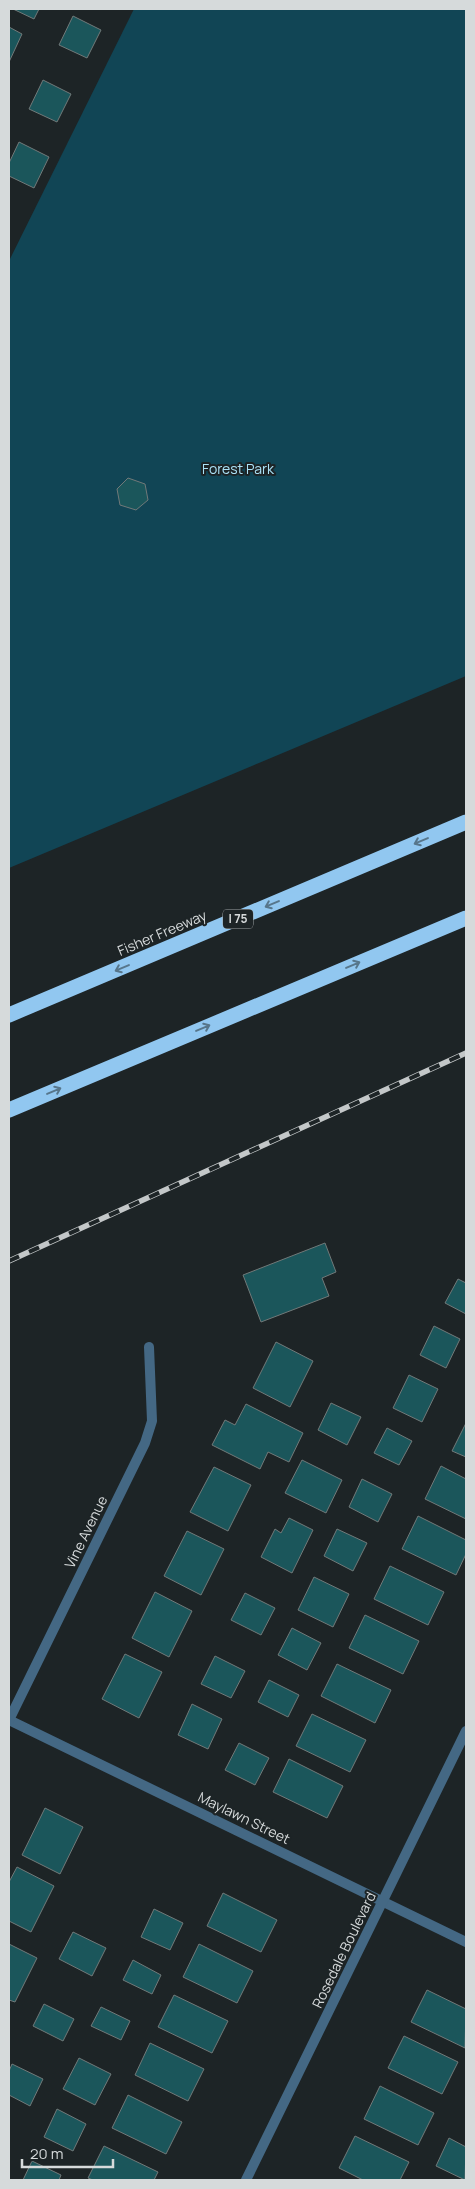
<svg xmlns="http://www.w3.org/2000/svg" width="475" height="2189" font-family="Manrope,sans-serif">
	<style>
		.green { fill: #114555 }
		.building { fill: #1b565b; stroke: #717979 }
		.lines { fill: none; stroke-linecap: round; stroke-linejoin: round }
		.minor { stroke: #446884; stroke-width: 10 }
		.motorway { stroke: #91c7f0; stroke-width: 15 }
		.rail-casing { stroke: #c3c7c8; stroke-width: 5.5 }
		.rail { stroke: #1d2426; stroke-width: 4; stroke-dasharray: 11; stroke-linecap: butt }
		.oneway { stroke: #57768b }
		.labels { text-anchor: middle; stroke-width: 4; stroke-linejoin: round; paint-order: stroke }
		.shield { fill: #1d2426; stroke: #9ea3a5; stroke-width: 1 }
		.shield-label { font-size: 12px; font-weight: bold; fill: #d6dadb }
		.park-label { font-size: 14px; fill: #aae1f6; stroke: #1d2426 }
		.street-label { font-size: 14px; fill: #d6dadb; stroke: #1d2426 }
	</style>
	<rect width="100%" height="100%" fill="#1d2426"/>
	<polygon class="green" points="134,9 466,9 466,676 9,868 9,261"/>
	<g class="building">
		<polygon points="13,9 39,9 34,19"/>
		<polygon points="73,16 101,30 87,58 59,45"/>
		<polygon points="9,27 22,34 9,62"/>
		<polygon points="43,80 71,94 57,122 29,109"/>
		<polygon points="19,142 49,157 34,188 9,176 9,163"/>
		<polygon points="128,478 145,484 148,500 136,510 120,505 117,489"/>
		<polygon points="325,1243 336,1272 322,1278 329,1296 261,1322 243,1275"/>
		<polygon points="458,1279 466,1283 466,1314 445,1303"/>
		<polygon points="434,1326 460,1339 446,1368 420,1355"/>
		<polygon points="276,1342 313,1361 290,1407 253,1388"/>
		<polygon points="409,1375 438,1389 422,1422 393,1408"/>
		<polygon points="331,1403 361,1417 347,1445 318,1430"/>
		<polygon points="246,1404 303,1433 289,1462 268,1452 260,1469 212,1445 225,1420 235,1425"/>
		<polygon points="466,1423 466,1457 452,1451"/>
		<polygon points="387,1428 412,1441 399,1465 374,1453"/>
		<polygon points="302,1460 342,1480 326,1513 285,1493"/>
		<polygon points="441,1466 466,1479 466,1519 425,1499"/>
		<polygon points="214,1467 251,1485 228,1531 190,1512"/>
		<polygon points="362,1479 392,1494 378,1522 349,1507"/>
		<polygon points="418,1516 466,1540 466,1554 456,1575 402,1549"/>
		<polygon points="289,1518 313,1530 292,1573 261,1557 275,1529 281,1533"/>
		<polygon points="337,1529 367,1543 353,1571 324,1556"/>
		<polygon points="187,1531 224,1549 201,1595 164,1576"/>
		<polygon points="390,1566 444,1592 428,1625 374,1599"/>
		<polygon points="314,1577 349,1594 333,1627 298,1610"/>
		<polygon points="155,1592 192,1611 169,1657 132,1638"/>
		<polygon points="245,1593 275,1608 261,1635 231,1620"/>
		<polygon points="365,1615 419,1641 403,1674 349,1648"/>
		<polygon points="292,1628 321,1643 307,1670 278,1655"/>
		<polygon points="125,1654 162,1672 139,1718 102,1699"/>
		<polygon points="215,1656 245,1671 231,1698 201,1684"/>
		<polygon points="337,1664 391,1690 375,1723 321,1696"/>
		<polygon points="269,1680 299,1695 288,1717 258,1702"/>
		<polygon points="192,1704 222,1719 208,1749 178,1735"/>
		<polygon points="312,1714 366,1740 350,1772 296,1746"/>
		<polygon points="239,1743 269,1758 255,1785 225,1770"/>
		<polygon points="289,1759 343,1786 327,1818 273,1792"/>
		<polygon points="45,1808 83,1827 60,1874 22,1855"/>
		<polygon points="17,1867 54,1886 31,1932 9,1921 9,1882"/>
		<polygon points="223,1893 277,1920 261,1952 207,1926"/>
		<polygon points="154,1909 183,1923 170,1950 141,1937"/>
		<polygon points="73,1932 106,1948 92,1976 59,1959"/>
		<polygon points="9,1944 37,1958 15,2002 9,2000"/>
		<polygon points="199,1944 253,1971 237,2003 183,1977"/>
		<polygon points="133,1960 161,1975 152,1994 123,1980"/>
		<polygon points="427,1990 466,2009 465,2048 411,2022"/>
		<polygon points="174,1995 228,2021 212,2053 158,2027"/>
		<polygon points="44,2004 74,2019 63,2041 33,2026"/>
		<polygon points="101,2007 130,2021 121,2040 91,2026"/>
		<polygon points="404,2036 458,2062 442,2094 388,2068"/>
		<polygon points="150,2043 204,2069 188,2101 135,2075"/>
		<polygon points="79,2058 111,2074 95,2105 63,2089"/>
		<polygon points="12,2064 43,2079 30,2106 9,2095 9,2071"/>
		<polygon points="380,2086 434,2113 418,2145 364,2119"/>
		<polygon points="128,2095 182,2122 166,2154 112,2128"/>
		<polygon points="57,2109 86,2124 73,2151 44,2137"/>
		<polygon points="355,2136 409,2162 400,2180 363,2180 339,2168"/>
		<polygon points="449,2138 466,2147 465,2180 436,2166"/>
		<polygon points="104,2146 158,2172 154,2180 93,2180 88,2178"/>
		<polygon points="32,2161 61,2175 59,2180 23,2180"/>
	</g>
	<g class="lines">
		<g class="minor">
			<polyline points="9,1720 466,1942"/>
			<polyline points="9,1720 145,1443 152,1421 149,1347"/>
			<polyline points="246,2180 466,1731"/>
		</g>
		<g class="motorway">
			<polyline points="9,1015 466,822"/>
			<polyline points="9,1110 466,918"/>
		</g>
		<g class="rail-casing">
			<polyline id="rail" points="9,1261 466,1053"/>
		</g>
		<use href="#rail" class="rail"/>
	</g>
	<defs><path id="oneway-shaft" d="M-6 0H5M1.5-3L5.5 0L1.5 3" fill="none" stroke-width="1.6" stroke-linecap="round" stroke-linejoin="round" transform="scale(1.25)"/></defs>
	<g class="oneway">
		<use href="#oneway-shaft" transform="translate(421 841) rotate(157)"/>
		<use href="#oneway-shaft" transform="translate(272 904) rotate(157)"/>
		<use href="#oneway-shaft" transform="translate(353 965) rotate(-23)"/>
		<use href="#oneway-shaft" transform="translate(122 968) rotate(157)"/>
		<use href="#oneway-shaft" transform="translate(203 1028) rotate(-23)"/>
		<use href="#oneway-shaft" transform="translate(54 1091) rotate(-23)"/>
	</g>
	<g class="labels">
		<rect class="shield" x="223" y="909.5" width="30" height="19" rx="4"/>
		<g class="shield-label">
			<text x="238" y="923">I 75</text>
		</g>
		<g class="park-label">
			<text x="238" y="474">Forest Park</text>
		</g>
		<g class="street-label">
			<text transform="translate(162 933) rotate(-23)" y="5">Fisher Freeway</text>
			<text transform="translate(86 1532) rotate(-64)" y="5">Vine Avenue</text>
			<text transform="translate(244 1818) rotate(26)" y="5">Maylawn Street</text>
			<text transform="translate(344 1950) rotate(-64)" y="5">Rosedale Boulevard</text>
		</g>
	</g>
	<rect width="475" height="2189" fill="none" stroke="#d6dadb" stroke-width="20"/>
	<path d="M22 2159v8h91v-8" fill="none" stroke="#d6dadb" stroke-width="2.5"/>
	<text x="30" y="2159" font-size="15" fill="#d6dadb" stroke="#1d2426" stroke-width="4" paint-order="stroke">20 m</text>
</svg>
